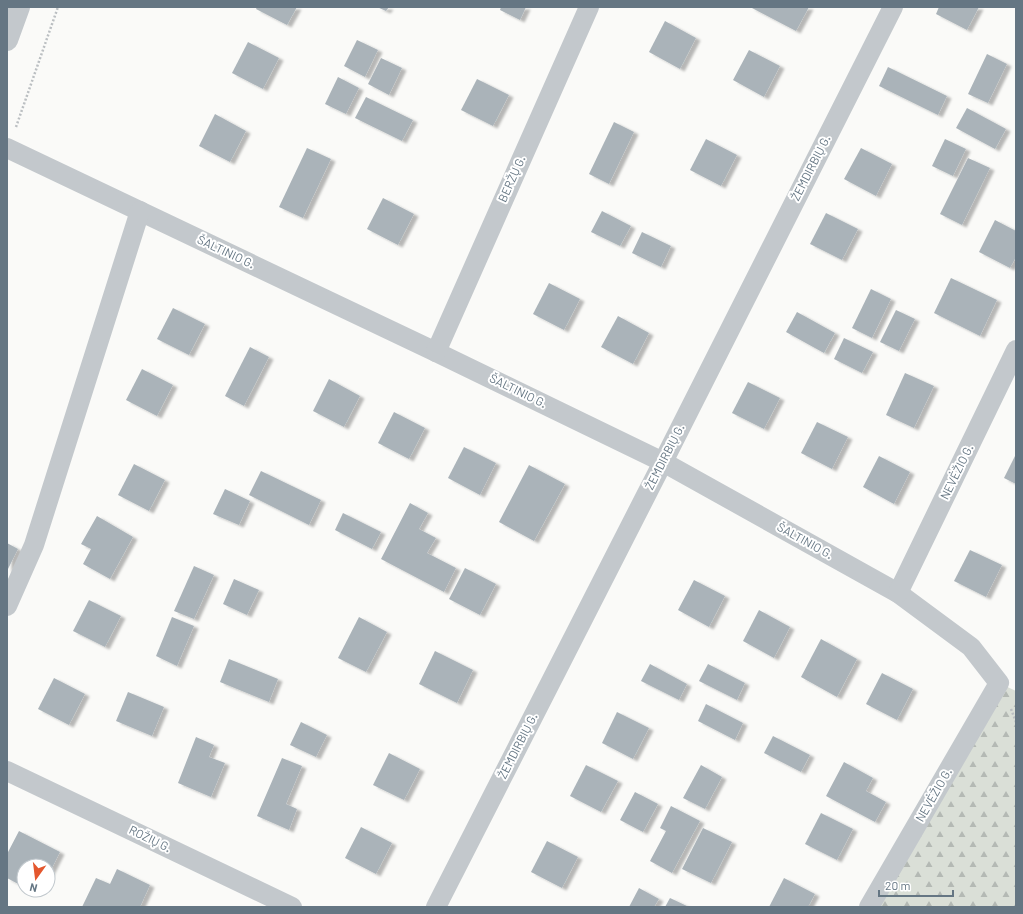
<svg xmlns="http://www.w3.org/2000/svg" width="1023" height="914" font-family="Barlow,sans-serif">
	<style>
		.forest { fill: url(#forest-firs) }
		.building { fill: #aab3b9; filter: url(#shadow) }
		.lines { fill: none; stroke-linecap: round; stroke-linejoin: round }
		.path { stroke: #bbbfc2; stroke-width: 2.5; stroke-dasharray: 2 2; stroke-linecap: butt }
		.minor { stroke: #c3c8cc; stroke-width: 20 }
		.tertiary { stroke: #c3c8cc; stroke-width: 22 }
		.labels { text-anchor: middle; stroke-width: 4; stroke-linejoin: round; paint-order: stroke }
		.street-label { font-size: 12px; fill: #657683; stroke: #fff }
	</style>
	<defs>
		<pattern id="forest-firs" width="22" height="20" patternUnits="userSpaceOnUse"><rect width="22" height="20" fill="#dadfd7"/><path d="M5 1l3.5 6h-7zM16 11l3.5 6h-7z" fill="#b4b9b4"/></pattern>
		<filter id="shadow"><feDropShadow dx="4.5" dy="2.5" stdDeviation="1" flood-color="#0004"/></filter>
	</defs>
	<rect width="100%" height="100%" fill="#fafaf8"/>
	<polygon class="forest" points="999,683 1016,691 1016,907 869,907"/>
	<g class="building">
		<polygon points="257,7 297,7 287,25 256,9"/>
		<polygon points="377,7 389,7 386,11"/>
		<polygon points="501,7 526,7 520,20 500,10"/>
		<polygon points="750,7 809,7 796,31"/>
		<polygon points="939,7 979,7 967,30 936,14"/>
		<polygon points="665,21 696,38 680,69 649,52"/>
		<polygon points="357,40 378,50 365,77 344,66"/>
		<polygon points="248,42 279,58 263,89 232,73"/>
		<polygon points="749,50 780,66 764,97 733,80"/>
		<polygon points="987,54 1007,64 988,103 968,94"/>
		<polygon points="381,58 402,68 389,95 368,84"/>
		<polygon points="888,67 947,96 938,115 879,86"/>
		<polygon points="338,77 359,88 346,114 325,104"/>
		<polygon points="477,79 509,95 493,126 461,110"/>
		<polygon points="366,97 413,120 402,141 355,118"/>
		<polygon points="967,108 1006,129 995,149 956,128"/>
		<polygon points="215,114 246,131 230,162 199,146"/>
		<polygon points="614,122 634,132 609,184 589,174"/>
		<polygon points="706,139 737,155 721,186 690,170"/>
		<polygon points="945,139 966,149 953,176 932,166"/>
		<polygon points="307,148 331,159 303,218 279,207"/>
		<polygon points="861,148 892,164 876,196 844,179"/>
		<polygon points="968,158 990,168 962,225 940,214"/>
		<polygon points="383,198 414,214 398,245 367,229"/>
		<polygon points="602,211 631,226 620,246 591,232"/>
		<polygon points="826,213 858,229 842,260 810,244"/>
		<polygon points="995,220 1016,231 1016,257 1010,268 979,252"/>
		<polygon points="642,232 671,246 661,267 632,253"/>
		<polygon points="951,278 997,300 980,336 934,313"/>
		<polygon points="549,283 580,299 564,330 533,314"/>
		<polygon points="871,289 891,299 872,338 852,328"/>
		<polygon points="173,308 205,324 189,355 157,339"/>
		<polygon points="896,310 915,319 899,351 880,342"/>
		<polygon points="797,312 835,333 824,353 786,332"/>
		<polygon points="618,316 649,333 633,364 601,347"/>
		<polygon points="844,338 873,352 862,373 834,359"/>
		<polygon points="250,347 269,357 244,406 225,396"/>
		<polygon points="142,369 173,385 157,416 126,400"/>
		<polygon points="905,373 934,386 914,428 886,415"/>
		<polygon points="329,379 360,396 344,427 313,411"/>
		<polygon points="748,382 780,398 764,429 732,413"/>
		<polygon points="394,412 425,428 409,459 378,443"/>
		<polygon points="817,422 848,437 832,469 801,453"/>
		<polygon points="464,447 496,463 480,495 448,478"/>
		<polygon points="1016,454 1016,484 1004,478"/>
		<polygon points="879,456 910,472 894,504 863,487"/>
		<polygon points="134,464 165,480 149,511 118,495"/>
		<polygon points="529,465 565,484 534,541 499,522"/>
		<polygon points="261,471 321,500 309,525 249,495"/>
		<polygon points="225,489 250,501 239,525 213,514"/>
		<polygon points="410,503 428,513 419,529 436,538 427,553 456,568 444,592 381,559"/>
		<polygon points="343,513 381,532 372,549 335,530"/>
		<polygon points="97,516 133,537 110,579 83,564 91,549 81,544"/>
		<polygon points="7,543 18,549 7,571"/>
		<polygon points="970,550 1002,565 986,597 954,581"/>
		<polygon points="194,566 214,575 194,619 174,611"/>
		<polygon points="465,568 496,584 480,615 449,599"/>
		<polygon points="234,579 259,590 247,615 223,604"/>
		<polygon points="694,580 725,596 709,627 678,610"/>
		<polygon points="89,600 121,616 105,647 73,631"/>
		<polygon points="759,610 790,627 774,658 743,641"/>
		<polygon points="172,617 194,626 177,666 156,656"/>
		<polygon points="359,617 387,632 366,672 338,658"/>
		<polygon points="821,639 857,659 837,697 801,677"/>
		<polygon points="435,651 473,670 457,703 419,684"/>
		<polygon points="229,659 278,679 269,702 220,682"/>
		<polygon points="650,664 687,684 679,700 641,681"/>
		<polygon points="708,664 745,683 737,700 699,681"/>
		<polygon points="882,673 913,689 897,720 866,704"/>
		<polygon points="54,678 85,694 69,725 38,709"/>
		<polygon points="128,692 164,707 152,736 116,721"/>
		<polygon points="706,704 743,723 735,740 698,721"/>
		<polygon points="617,712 649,728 633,759 602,743"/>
		<polygon points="301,722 327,735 316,757 290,745"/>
		<polygon points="773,736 810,755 801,772 764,753"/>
		<polygon points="196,737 214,745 209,757 225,763 211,797 178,783"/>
		<polygon points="389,753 420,769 404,800 373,785"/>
		<polygon points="282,758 302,766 286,804 297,809 289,830 257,816"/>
		<polygon points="844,762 873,778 866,791 886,802 875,822 826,796"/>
		<polygon points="586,765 618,781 601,812 570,796"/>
		<polygon points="701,765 722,777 705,809 683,798"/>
		<polygon points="635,792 658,804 643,832 620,820"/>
		<polygon points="671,806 700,821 672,873 650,861 666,831 660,828"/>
		<polygon points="821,813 853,829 837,860 805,844"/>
		<polygon points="361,827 392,843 376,874 345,858"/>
		<polygon points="703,828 732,842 711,883 682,869"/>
		<polygon points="19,831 60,852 48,876 48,866 24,866 24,887 7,878 7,854"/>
		<polygon points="547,841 578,857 562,888 531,872"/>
		<polygon points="117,869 150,885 140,907 82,907 96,878 110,884"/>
		<polygon points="784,878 815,894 808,907 769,907"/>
		<polygon points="639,888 659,899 654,907 629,907"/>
		<polygon points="670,898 689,907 665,907"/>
	</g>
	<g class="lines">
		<g class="path">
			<polyline points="16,127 58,7"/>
			<polyline points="1011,709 1016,722"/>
		</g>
		<g class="minor">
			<polyline points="7,148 436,352 663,462 898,593 971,647 999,683 869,907"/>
			<polyline points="436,352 589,7"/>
			<polyline points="898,593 1016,350"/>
			<polyline points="7,606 34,545 140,211"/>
			<polyline points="7,771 292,907"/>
			<polyline points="436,907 663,462 893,7"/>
		</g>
		<polyline class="tertiary" points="7,40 19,7"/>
	</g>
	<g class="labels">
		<g class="street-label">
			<text transform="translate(811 168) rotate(-63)" y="4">ŽEMDIRBIŲ G.</text>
			<text transform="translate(512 179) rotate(-66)" y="4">BERŽŲ G.</text>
			<text transform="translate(226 252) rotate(25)" y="4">ŠALTINIO G.</text>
			<text transform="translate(518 391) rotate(26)" y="4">ŠALTINIO G.</text>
			<text transform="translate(665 457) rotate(-63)" y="4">ŽEMDIRBIŲ G.</text>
			<text transform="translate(957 472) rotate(-64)" y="4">NEVĖŽIO G.</text>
			<text transform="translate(805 541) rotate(29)" y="4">ŠALTINIO G.</text>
			<text transform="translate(518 746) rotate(-63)" y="4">ŽEMDIRBIŲ G.</text>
			<text transform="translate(934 795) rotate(-60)" y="4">NEVĖŽIO G.</text>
			<text transform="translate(150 839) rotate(26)" y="4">ROŽIŲ G.</text>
		</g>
	</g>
	<rect width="1023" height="914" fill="none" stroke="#657683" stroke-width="16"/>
	<g transform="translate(36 878) rotate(194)"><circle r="19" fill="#ffffff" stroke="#c1c8cd"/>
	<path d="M0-3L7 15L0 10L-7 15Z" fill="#e4572e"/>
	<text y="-6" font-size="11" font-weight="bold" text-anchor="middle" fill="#657683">N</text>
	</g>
	<path d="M879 890v6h74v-6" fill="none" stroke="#657683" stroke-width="2"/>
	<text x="885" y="890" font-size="12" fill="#657683" stroke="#ffffff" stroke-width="3" paint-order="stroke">20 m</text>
</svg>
